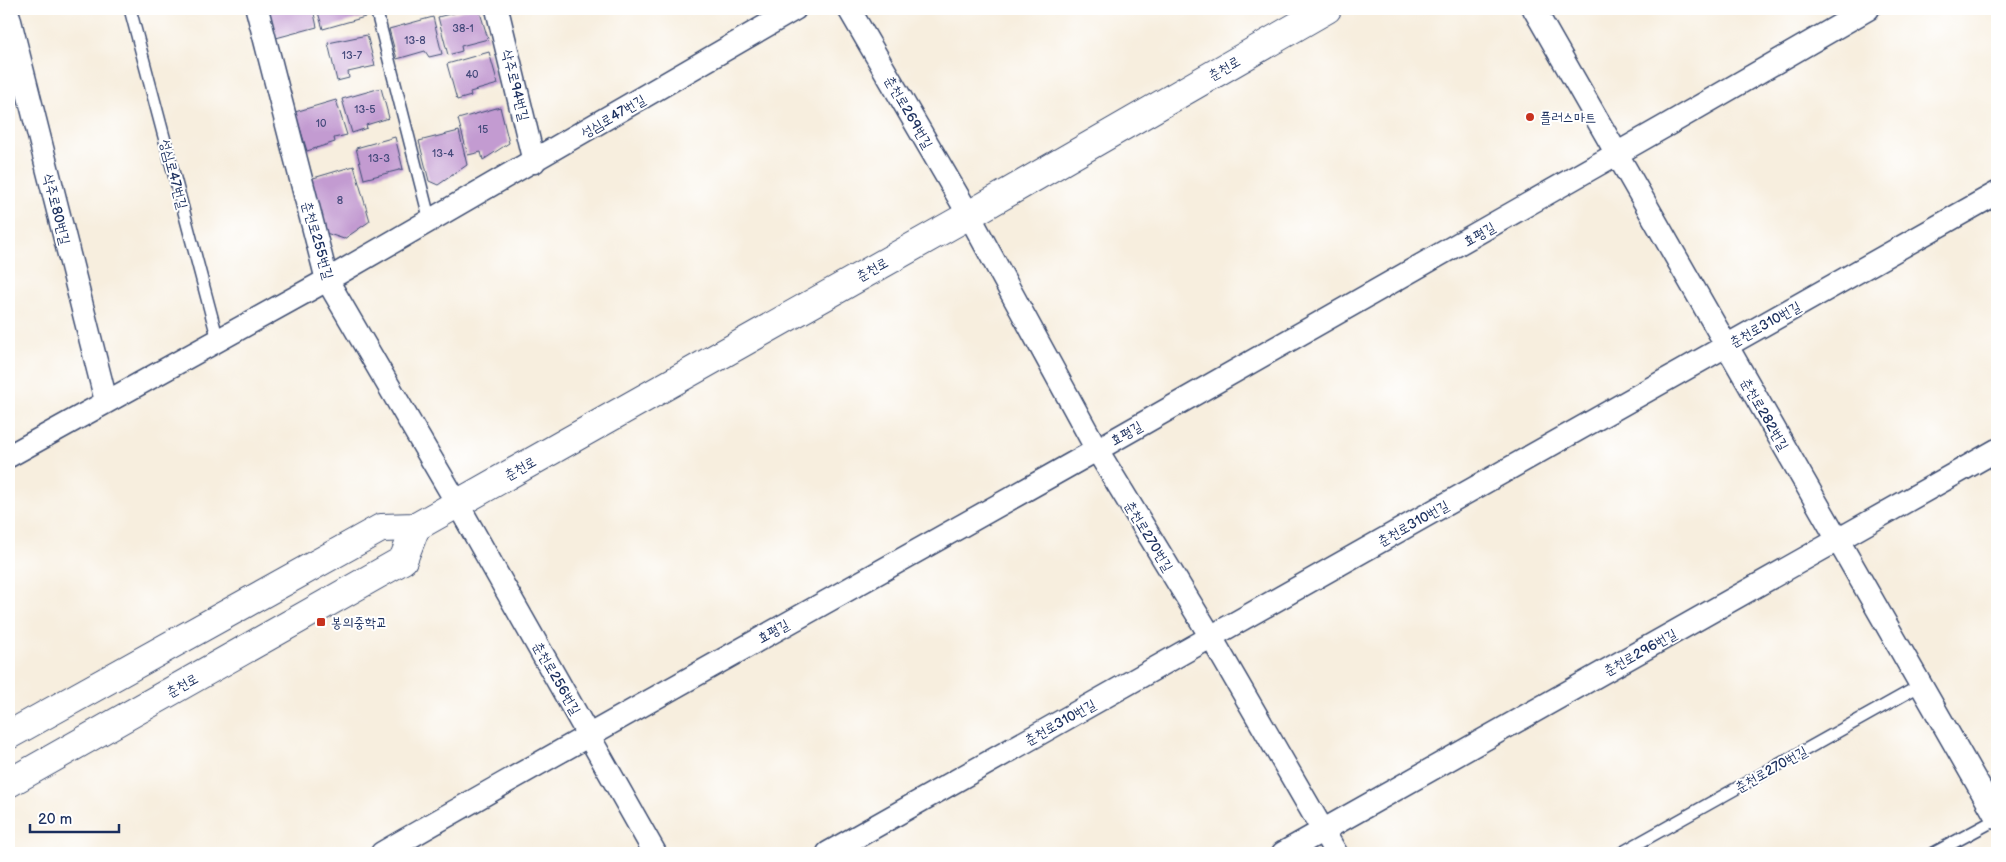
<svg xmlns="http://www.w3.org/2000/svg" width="2006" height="862" font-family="'Balsamiq Sans','Poor Story',sans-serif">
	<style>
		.building { fill: #c39bd1 }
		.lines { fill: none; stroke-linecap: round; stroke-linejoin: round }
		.lane-casing { stroke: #3c4c71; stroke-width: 14 }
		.street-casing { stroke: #3c4c71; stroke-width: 25 }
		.secondary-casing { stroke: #3c4c71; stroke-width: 30 }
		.lane { stroke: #fff; stroke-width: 11 }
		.street { stroke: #fff; stroke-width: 22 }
		.secondary { stroke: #fff; stroke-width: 28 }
		.poi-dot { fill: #c8321e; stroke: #fff; stroke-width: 2 }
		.labels { text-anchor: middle; stroke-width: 4; stroke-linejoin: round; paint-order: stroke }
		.number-label { font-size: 11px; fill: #454a7b }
		.street-label { font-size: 14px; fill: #1b2f5e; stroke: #fff }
		.poi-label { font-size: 14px; fill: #1b2f5e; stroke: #fff; text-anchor: start }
	</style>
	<rect width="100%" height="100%" fill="#fff"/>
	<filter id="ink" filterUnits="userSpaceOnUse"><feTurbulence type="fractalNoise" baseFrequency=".02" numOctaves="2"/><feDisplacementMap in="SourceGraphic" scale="10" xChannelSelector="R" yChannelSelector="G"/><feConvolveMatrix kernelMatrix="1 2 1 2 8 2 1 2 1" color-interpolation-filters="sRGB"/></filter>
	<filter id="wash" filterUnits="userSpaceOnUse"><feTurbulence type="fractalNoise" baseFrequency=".0096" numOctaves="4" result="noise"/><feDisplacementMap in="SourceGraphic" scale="20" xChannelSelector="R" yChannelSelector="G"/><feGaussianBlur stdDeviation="1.12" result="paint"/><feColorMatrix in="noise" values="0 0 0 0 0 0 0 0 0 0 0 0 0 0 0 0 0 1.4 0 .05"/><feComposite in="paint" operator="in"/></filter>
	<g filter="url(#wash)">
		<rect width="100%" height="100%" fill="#f7eede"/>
		<g id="blocks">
			<g class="building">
				<polygon points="268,9 313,9 317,27 276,38"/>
				<polygon points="317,9 363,9 365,17 323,29"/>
				<polygon points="469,9 479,9 488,39 461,46 462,51 448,55 438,17"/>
				<polygon points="433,17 442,54 429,57 425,51 397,59 389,29"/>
				<polygon points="367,35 375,66 348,72 349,78 337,81 328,43"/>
				<polygon points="489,52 498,84 470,92 471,96 457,100 447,64"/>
				<polygon points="381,88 389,118 366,125 367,128 352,133 342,99"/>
				<polygon points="336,100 347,135 334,138 335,142 307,151 295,112"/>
				<polygon points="500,107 509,143 483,160 481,152 468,155 458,119"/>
				<polygon points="459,131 467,165 438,185 429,181 419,141"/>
				<polygon points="395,137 403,169 364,179 356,148"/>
				<polygon points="354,166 370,221 344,239 323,232 310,179"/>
			</g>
		</g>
	</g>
	<g filter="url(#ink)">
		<use href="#blocks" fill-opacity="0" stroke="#3c4c71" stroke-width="1"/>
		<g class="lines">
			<g class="lane-casing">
				<g id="lane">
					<polyline points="130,9 218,340"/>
					<polyline points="376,9 430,221"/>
					<polyline points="1621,853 1921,685"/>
					<polyline points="1934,853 1997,819"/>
				</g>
			</g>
			<g class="street-casing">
				<g id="street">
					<polyline points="257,9 327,280 457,503 655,853"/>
					<polyline points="497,9 534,162"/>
					<polyline points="849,9 969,215 1097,450 1211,637 1336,853"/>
					<polyline points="1534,9 1997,818"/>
					<polyline points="9,17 106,401"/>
					<polyline points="9,456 327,280 795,9"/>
					<path d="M382,853C620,716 861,583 1100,448C1357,303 1613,157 1868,9"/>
					<polyline points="828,853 1997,193"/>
					<polyline points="1283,853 1997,450"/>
				</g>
			</g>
			<g class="secondary-casing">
				<g id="secondary">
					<polyline points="9,735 381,528 416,527 969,215 1327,9"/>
					<polyline points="9,783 403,560 416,527"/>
				</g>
			</g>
			<use href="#lane" class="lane"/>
			<use href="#street" class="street"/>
			<use href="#secondary" class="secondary"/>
		</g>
	</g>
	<g class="poi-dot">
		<circle cx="1530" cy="117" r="5"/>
		<rect x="316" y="617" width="10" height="10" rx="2.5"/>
	</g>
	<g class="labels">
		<g class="number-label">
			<text x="463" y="32">38-1</text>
			<text x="415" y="44">13-8</text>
			<text x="352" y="59">13-7</text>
			<text x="472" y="78">40</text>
			<text x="365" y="113">13-5</text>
			<text x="321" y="127">10</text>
			<text x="483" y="133">15</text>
			<text x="443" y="157">13-4</text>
			<text x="379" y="162">13-3</text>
			<text x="340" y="204">8</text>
		</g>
		<g class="street-label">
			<text transform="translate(1224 68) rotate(-30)" y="5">춘천로</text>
			<text transform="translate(516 85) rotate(76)" y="5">삭주로94번길</text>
			<text transform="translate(909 112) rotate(60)" y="5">춘천로269번길</text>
			<text transform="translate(613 116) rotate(-30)" y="5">성심로47번길</text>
			<text transform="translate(174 174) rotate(75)" y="5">성심로47번길</text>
			<text transform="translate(57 209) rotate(76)" y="5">삭주로80번길</text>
			<text transform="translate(1479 234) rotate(-30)" y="5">효평길</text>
			<text transform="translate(318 240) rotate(74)" y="5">춘천로255번길</text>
			<text transform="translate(872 269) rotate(-29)" y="5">춘천로</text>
			<text transform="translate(1765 324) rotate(-29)" y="5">춘천로310번길</text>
			<text transform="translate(1765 414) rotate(60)" y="5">춘천로282번길</text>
			<text transform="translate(1126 433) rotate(-30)" y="5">효평길</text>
			<text transform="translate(520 468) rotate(-29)" y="5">춘천로</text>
			<text transform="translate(1413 523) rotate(-29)" y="5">춘천로310번길</text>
			<text transform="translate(1149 536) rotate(59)" y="5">춘천로270번길</text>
			<text transform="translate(773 631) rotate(-29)" y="5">효평길</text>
			<text transform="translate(1640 652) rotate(-29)" y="5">춘천로296번길</text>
			<text transform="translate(557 678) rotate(60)" y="5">춘천로256번길</text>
			<text transform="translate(182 685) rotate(-29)" y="5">춘천로</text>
			<text transform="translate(1060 722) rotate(-29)" y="5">춘천로310번길</text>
			<text transform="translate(1771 769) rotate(-29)" y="5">춘천로270번길</text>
		</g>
		<g class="poi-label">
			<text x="1540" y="122">플러스마트</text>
			<text x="331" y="627">봉의중학교</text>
		</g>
	</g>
	<rect width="2006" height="862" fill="none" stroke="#fff" stroke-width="30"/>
	<path d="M30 824v8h89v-8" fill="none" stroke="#1b2f5e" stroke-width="2.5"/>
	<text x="38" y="824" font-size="15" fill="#1b2f5e" stroke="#ffffff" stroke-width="4" paint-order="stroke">20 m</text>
</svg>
